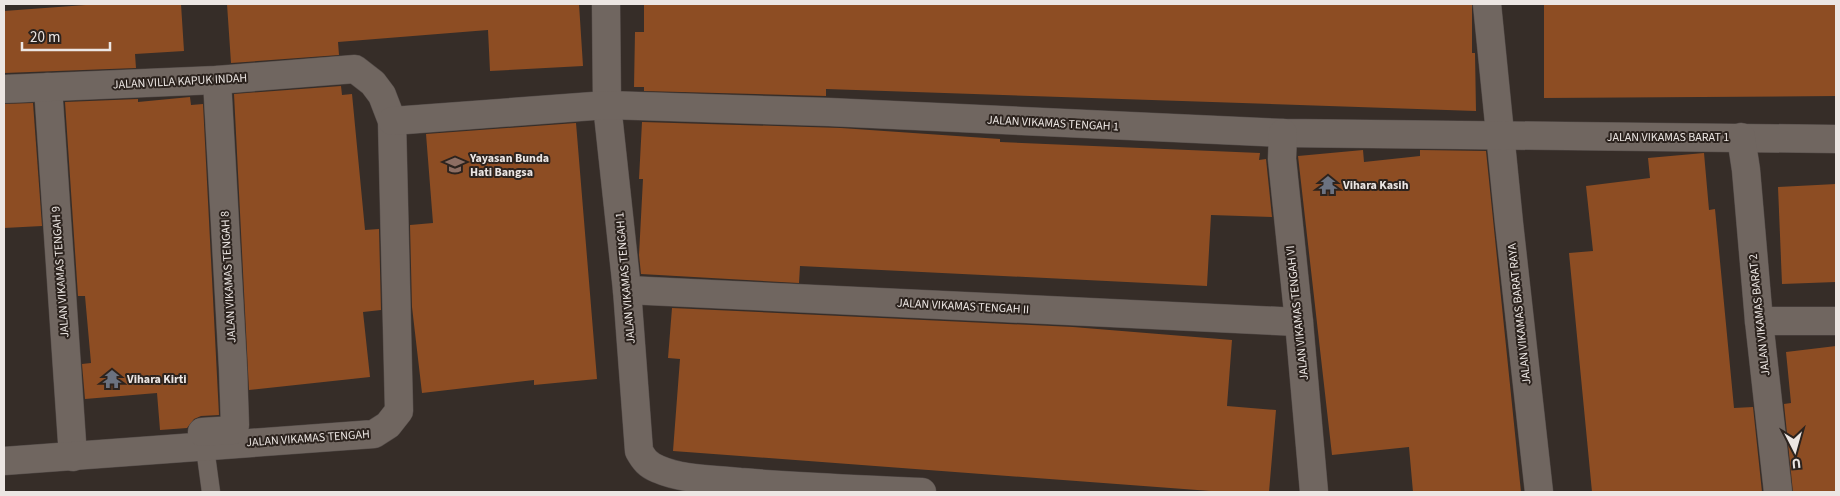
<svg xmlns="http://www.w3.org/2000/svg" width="1840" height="496" font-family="'Source Sans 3',sans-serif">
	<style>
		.building { fill: #8d4d23 }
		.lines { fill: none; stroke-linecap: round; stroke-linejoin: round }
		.service-casing { stroke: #534b48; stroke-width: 19 }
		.minor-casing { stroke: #534b48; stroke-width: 29 }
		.service { stroke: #706660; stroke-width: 18 }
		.minor { stroke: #706660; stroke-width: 28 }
		.labels { text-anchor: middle; stroke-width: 4; stroke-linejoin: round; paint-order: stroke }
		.street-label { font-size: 12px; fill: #ece6e3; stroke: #2c231e }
		.poi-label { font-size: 12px; font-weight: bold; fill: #ece6e3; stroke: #2c231e; text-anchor: start }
	</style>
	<rect width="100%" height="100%" fill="#362d28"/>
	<g class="building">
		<polygon points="99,4 181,4 184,51 135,54 136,68 4,73 4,11"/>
		<polygon points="227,4 579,4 583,66 490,71 488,30 338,42 339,55 231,63"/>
		<polygon points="644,4 1472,4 1472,53 1475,53 1476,111 826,89 826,96 644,91 644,87 634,87 635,32 644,32"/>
		<polygon points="1544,4 1836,4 1836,96 1544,98"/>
		<polygon points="341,86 342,95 352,94 365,230 379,229 381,310 363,312 370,377 249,390 234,94"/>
		<polygon points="190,97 191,105 203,104 219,415 201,416 194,419 187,428 160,430 157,393 85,399 82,364 91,363 85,296 78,296 65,102 138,99 138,102"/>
		<polygon points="33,103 42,226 4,228 4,104"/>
		<polygon points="642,122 841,128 1000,139 1000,142 1260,153 1259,160 1266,159 1272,217 1211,215 1207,286 800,266 799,283 641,274 639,255 643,179 639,179"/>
		<polygon points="576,123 597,379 534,385 534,380 422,393 412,307 410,225 433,223 426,134"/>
		<polygon points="1363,150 1364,162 1420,156 1420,150 1486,151 1521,492 1413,492 1409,447 1332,455 1298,156"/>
		<polygon points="1704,153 1709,210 1715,209 1734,408 1753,407 1762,492 1592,492 1569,253 1593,251 1586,186 1650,178 1648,158"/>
		<polygon points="1836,184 1836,282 1782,284 1778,187"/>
		<polygon points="672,308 1073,327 1232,340 1227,406 1276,410 1269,492 1224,492 673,451 680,359 668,358"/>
		<polygon points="1836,346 1836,492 1793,492 1784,404 1791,403 1786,352"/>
	</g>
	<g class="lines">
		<g class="service-casing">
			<polyline id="service" points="205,448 211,492"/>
		</g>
		<g class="minor-casing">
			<g id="minor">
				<path d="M606,4L607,105L627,290L639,451C644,460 648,465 658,469C683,480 713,479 740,482C800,487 861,489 922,492"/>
				<polyline points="1487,4 1509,223 1539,492"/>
				<polyline points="48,87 73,457"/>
				<polyline points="4,89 217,80 355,69 373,83 382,95 392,121 399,411 388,425 374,434 4,461"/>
				<polyline points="392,121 607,105 829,112 1283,133 1836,139"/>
				<polyline points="1283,133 1282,159 1299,322 1314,492"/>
				<polyline points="1741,137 1746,170 1759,321 1778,492"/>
				<polyline points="627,290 1299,322"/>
				<polyline points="1759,321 1836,321"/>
				<polyline points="202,432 233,430 235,425 233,368 217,80"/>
			</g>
		</g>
		<use href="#service" class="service"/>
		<use href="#minor" class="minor"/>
	</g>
	<defs>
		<g id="school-bare" transform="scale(1.5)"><path d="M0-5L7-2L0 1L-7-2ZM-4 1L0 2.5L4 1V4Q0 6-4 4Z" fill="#8d6e63" stroke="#2c231e" stroke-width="2.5" paint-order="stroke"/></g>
		<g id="temple-bare" transform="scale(1.5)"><path d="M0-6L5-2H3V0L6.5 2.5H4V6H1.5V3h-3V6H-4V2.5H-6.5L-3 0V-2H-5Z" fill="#6b7280" stroke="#2c231e" stroke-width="2.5" paint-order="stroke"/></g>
	</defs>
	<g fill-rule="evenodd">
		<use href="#school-bare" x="455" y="165"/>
		<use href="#temple-bare" x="1328" y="185"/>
		<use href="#temple-bare" x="112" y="379"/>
	</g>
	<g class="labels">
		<g class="street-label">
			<text transform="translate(180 81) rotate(-3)" y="4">JALAN VILLA KAPUK INDAH</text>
			<text transform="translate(1053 123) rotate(3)" y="4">JALAN VIKAMAS TENGAH 1</text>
			<text x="1668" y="141">JALAN VIKAMAS BARAT 1</text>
			<text transform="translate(60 272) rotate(-94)" y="4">JALAN VIKAMAS TENGAH 9</text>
			<text transform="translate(228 277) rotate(-93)" y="4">JALAN VIKAMAS TENGAH 8</text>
			<text transform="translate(625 278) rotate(-95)" y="4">JALAN VIKAMAS TENGAH 1</text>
			<text transform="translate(963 306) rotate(3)" y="4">JALAN VIKAMAS TENGAH II</text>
			<text transform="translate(1297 313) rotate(-96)" y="4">JALAN VIKAMAS TENGAH VI</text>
			<text transform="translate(1519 314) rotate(-96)" y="4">JALAN VIKAMAS BARAT RAYA</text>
			<text transform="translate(1759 315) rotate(-96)" y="4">JALAN VIKAMAS BARAT 2</text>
			<text transform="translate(308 438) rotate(-4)" y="4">JALAN VIKAMAS TENGAH</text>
		</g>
		<g class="poi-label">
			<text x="470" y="162">Yayasan Bunda<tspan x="470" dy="14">Hati Bangsa</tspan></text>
			<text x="1343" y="189">Vihara Kasih</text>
			<text x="127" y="383">Vihara Kirti</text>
		</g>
	</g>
	<rect width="1840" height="496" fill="none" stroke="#ece6e3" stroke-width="10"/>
	<g transform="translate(1795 451) rotate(174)" stroke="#2c231e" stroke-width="4" paint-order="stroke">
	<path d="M0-4L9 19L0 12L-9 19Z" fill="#ece6e3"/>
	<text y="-8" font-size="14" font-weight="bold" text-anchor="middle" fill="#ece6e3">U</text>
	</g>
	<path d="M22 42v8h88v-8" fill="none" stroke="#ece6e3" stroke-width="2.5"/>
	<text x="30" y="42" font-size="15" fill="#ece6e3" stroke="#2c231e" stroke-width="4" paint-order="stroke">20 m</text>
</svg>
